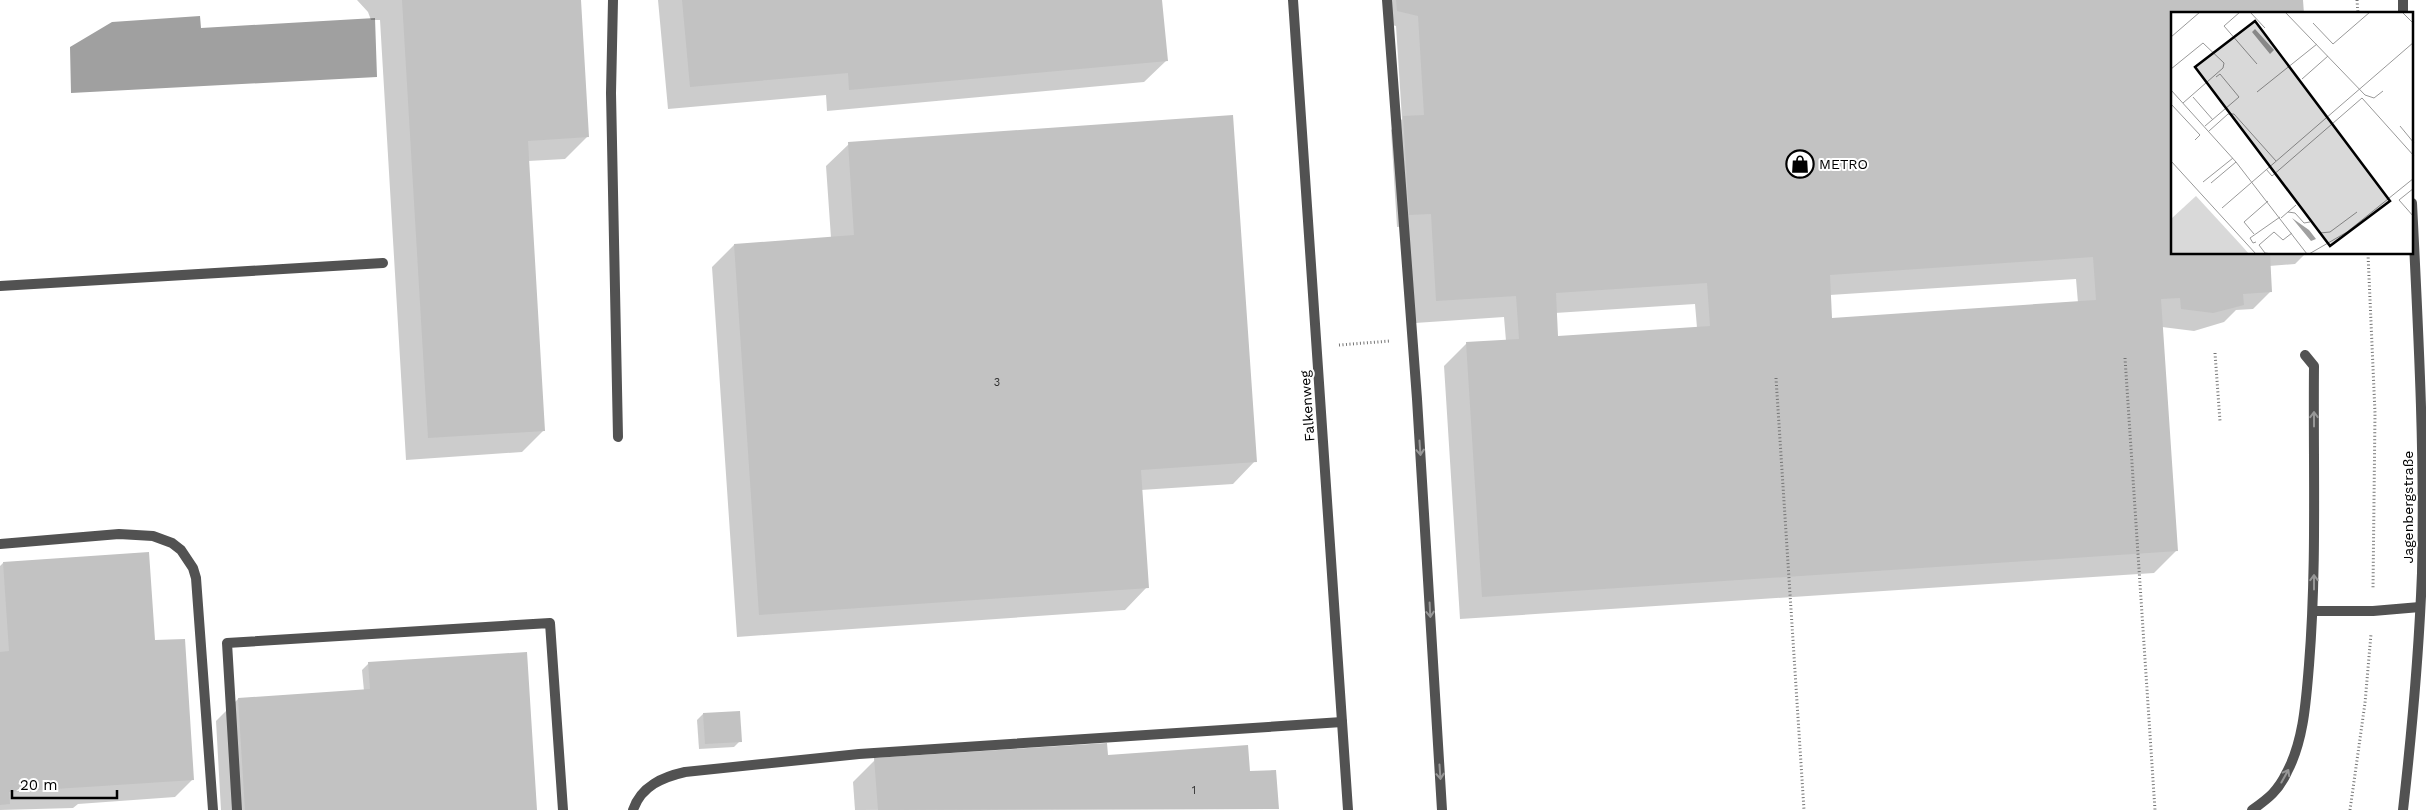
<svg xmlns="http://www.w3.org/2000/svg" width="2426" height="810" font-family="'Work Sans',sans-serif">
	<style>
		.water { fill: #a0a0a0 }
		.shadow { fill: #0003; fill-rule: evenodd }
		.building { fill: #c2c2c2; fill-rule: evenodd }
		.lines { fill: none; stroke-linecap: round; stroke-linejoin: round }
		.path { stroke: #747474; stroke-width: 3; stroke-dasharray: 1 2.5; stroke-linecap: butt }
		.service { stroke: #525252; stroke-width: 10 }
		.minor { stroke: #525252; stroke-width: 10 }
		.tertiary { stroke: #525252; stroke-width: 10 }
		.oneway { stroke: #979797 }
		.labels { text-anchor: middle; stroke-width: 4; stroke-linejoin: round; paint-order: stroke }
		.number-label { font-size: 11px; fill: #303030 }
		.poi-label { font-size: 14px; fill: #000; stroke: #fff; text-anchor: start }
		.street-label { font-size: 14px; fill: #000; stroke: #fff }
		.inset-road { fill: none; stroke: #999; stroke-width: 1 }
		.view { fill: #000; fill-opacity: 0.15; stroke: #000; stroke-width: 2.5 }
		.inset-edge { fill: none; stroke: #000; stroke-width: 2.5 }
	</style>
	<rect width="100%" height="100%" fill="#fff"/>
	<polygon class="water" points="200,16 201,28 375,18 377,77 71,93 70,47 112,22"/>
	<g class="shadow">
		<polygon points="357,0 579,0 588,136 565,159 528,161 544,430 522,452 406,460 380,20 371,20 368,12"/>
		<polygon points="658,0 1161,0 1167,60 1144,82 827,111 826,95 668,109"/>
		<path d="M1383,0H2301L2172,14V254H2305L2295,264L2269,266L2271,291L2253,309L2236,310L2224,322L2194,331L2162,327L2176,551L2154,573L1460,619L1444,366L1466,344L1506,341L1504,317L1415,323L1408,226L1397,227L1391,130L1402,119L1396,26L1385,23ZM2076,279L2078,303L1829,319L1830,295ZM1695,304L1697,328L1557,338L1555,313Z"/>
		<polygon points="849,144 1255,461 1233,484 1141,490 1147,587 1125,610 737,637 712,267 734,245 831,238 826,166"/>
		<polygon points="3,563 154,642 193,779 175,797 78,804 73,808 0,810 0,566"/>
		<polygon points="369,663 536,810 221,810 216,721 238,699 364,691 362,670"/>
		<polygon points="703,714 740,741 734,747 699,749 697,720"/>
		<polygon points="1107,756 1249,773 1278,809 855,810 853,782 875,760"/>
	</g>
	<g class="building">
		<polygon points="402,0 581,0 589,137 528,141 545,431 428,438"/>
		<polygon points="682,0 1162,0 1168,61 849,90 848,73 690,87"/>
		<path d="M1396,0H2303L2304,14H2172V254H2270L2272,292L2243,294L2244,305L2213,313L2181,309L2180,298L2161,299L2178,551L1482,597L1466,342L1519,339L1516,296L1436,301L1431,214L1409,215L1403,116L1424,115L1418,16L1397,11ZM2093,257L2096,300L1832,318L1830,275ZM1707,283L1710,326L1558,336L1556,293Z"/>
		<polygon points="1233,115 1257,462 1141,470 1149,588 759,615 734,244 854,235 848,142"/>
		<polygon points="149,552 155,640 185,639 194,780 9,792 10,804 0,805 0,652 9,651 3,562"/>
		<polygon points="527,652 537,810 245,810 238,698 370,689 368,662"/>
		<polygon points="740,711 742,742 705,744 703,713"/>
		<polygon points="1107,743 1108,755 1248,745 1250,771 1276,770 1279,809 878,810 874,758"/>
	</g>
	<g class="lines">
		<g class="path">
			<polyline points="2357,0 2358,14"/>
			<polyline points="2368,254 2375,413 2373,588"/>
			<polyline points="1339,345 1390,341"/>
			<polyline points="2215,353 2220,421"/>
			<polyline points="2125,358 2155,810"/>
			<polyline points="1776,378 1804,810"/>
			<polyline points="2350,810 2365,703 2371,634"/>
		</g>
		<g class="service">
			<polyline points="613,0 611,93 618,437"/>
			<polyline points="1387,0 1417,399 1442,810"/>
			<polyline points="0,286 383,263"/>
			<polyline points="0,544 119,534 153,536 172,543 181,550 193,568 196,578 213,810"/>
			<polyline points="2313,611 2373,611 2420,607"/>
			<polyline points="237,810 227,643 550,623 563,810"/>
			<path d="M633,810C641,786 663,777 685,772L859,754L1342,722"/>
			<path d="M2252,810C2269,798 2278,791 2287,772C2304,740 2306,700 2309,665C2317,566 2313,466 2314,366L2305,355"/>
		</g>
		<polyline class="minor" points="1293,0 1348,810"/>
		<g class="tertiary">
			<polyline points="2403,0 2403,14"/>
			<path d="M2403,810C2412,731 2419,652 2422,573C2425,450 2418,326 2412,203"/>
		</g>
	</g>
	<defs><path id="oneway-shaft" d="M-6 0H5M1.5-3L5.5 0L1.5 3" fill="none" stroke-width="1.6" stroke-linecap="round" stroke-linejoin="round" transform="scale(1.25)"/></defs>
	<g class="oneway">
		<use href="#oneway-shaft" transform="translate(2314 419) rotate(-90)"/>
		<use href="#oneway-shaft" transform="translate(1420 448) rotate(86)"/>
		<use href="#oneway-shaft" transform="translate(2314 582) rotate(-90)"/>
		<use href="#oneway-shaft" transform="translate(1430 610) rotate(87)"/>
		<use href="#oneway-shaft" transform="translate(1440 772) rotate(86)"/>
		<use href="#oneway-shaft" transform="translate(2285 776) rotate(-61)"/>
	</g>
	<defs>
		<g id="shop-ring" transform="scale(1.4375)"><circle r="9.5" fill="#fff" stroke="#000" stroke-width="1.5"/><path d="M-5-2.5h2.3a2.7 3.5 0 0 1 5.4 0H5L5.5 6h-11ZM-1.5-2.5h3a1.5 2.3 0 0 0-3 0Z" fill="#000"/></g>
	</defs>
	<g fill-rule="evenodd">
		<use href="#shop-ring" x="1800" y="164"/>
	</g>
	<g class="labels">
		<g class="number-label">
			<text x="997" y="386">3</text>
			<text x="1194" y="794">1</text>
		</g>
		<g class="poi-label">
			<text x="1819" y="169">METRO</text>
		</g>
		<g class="street-label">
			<text transform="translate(1307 406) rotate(-94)" y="5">Falkenweg</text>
			<text transform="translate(2408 507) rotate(-90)" y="5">Jagenbergstraße</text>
		</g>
	</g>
	<g transform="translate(2171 12)">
		<rect width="242" height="242" fill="#fff"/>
		<path d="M25,184L71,234L78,242H0V207Z" fill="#d9d9d9"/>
		<path d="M84,17L103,38L99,42L81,20ZM121,206L138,218L145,227L140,229Z" fill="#a0a0a0"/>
		<path class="inset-road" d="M69,0L53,14L86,52M79,0L94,16M114,0L194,83L203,86L212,79M231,0L243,12M142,11L162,32L199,0M0,25L29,0M0,57L32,31L53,51L52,56L12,91M131,67L157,44M0,78L65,150L136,242M86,80L146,32M22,85L42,108M0,92L29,123L24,128M34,114L68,85L49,62L45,65M229,114L243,131M38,119L57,102H63L105,149M0,149L85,242M95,157L101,164L191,86L243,144M32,170L62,146M40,171L65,150M243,176L228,188L243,205M51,196L243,30M117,200L124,201L133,211L139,210M110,206L125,193M149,221L159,220L186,200M83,222L73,210L97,189M85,230L82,231L79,226L109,205M101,242L94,241L88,233L103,220L112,228L121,221M138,242L176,220L243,166"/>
		<path class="view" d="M84,9L219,189L159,234L24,55Z"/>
		<rect width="242" height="242" class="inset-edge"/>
	</g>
	<path d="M12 790v8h105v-8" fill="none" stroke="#000000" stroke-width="2.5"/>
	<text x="20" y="790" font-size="15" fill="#000000" stroke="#ffffff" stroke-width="4" paint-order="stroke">20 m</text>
</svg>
